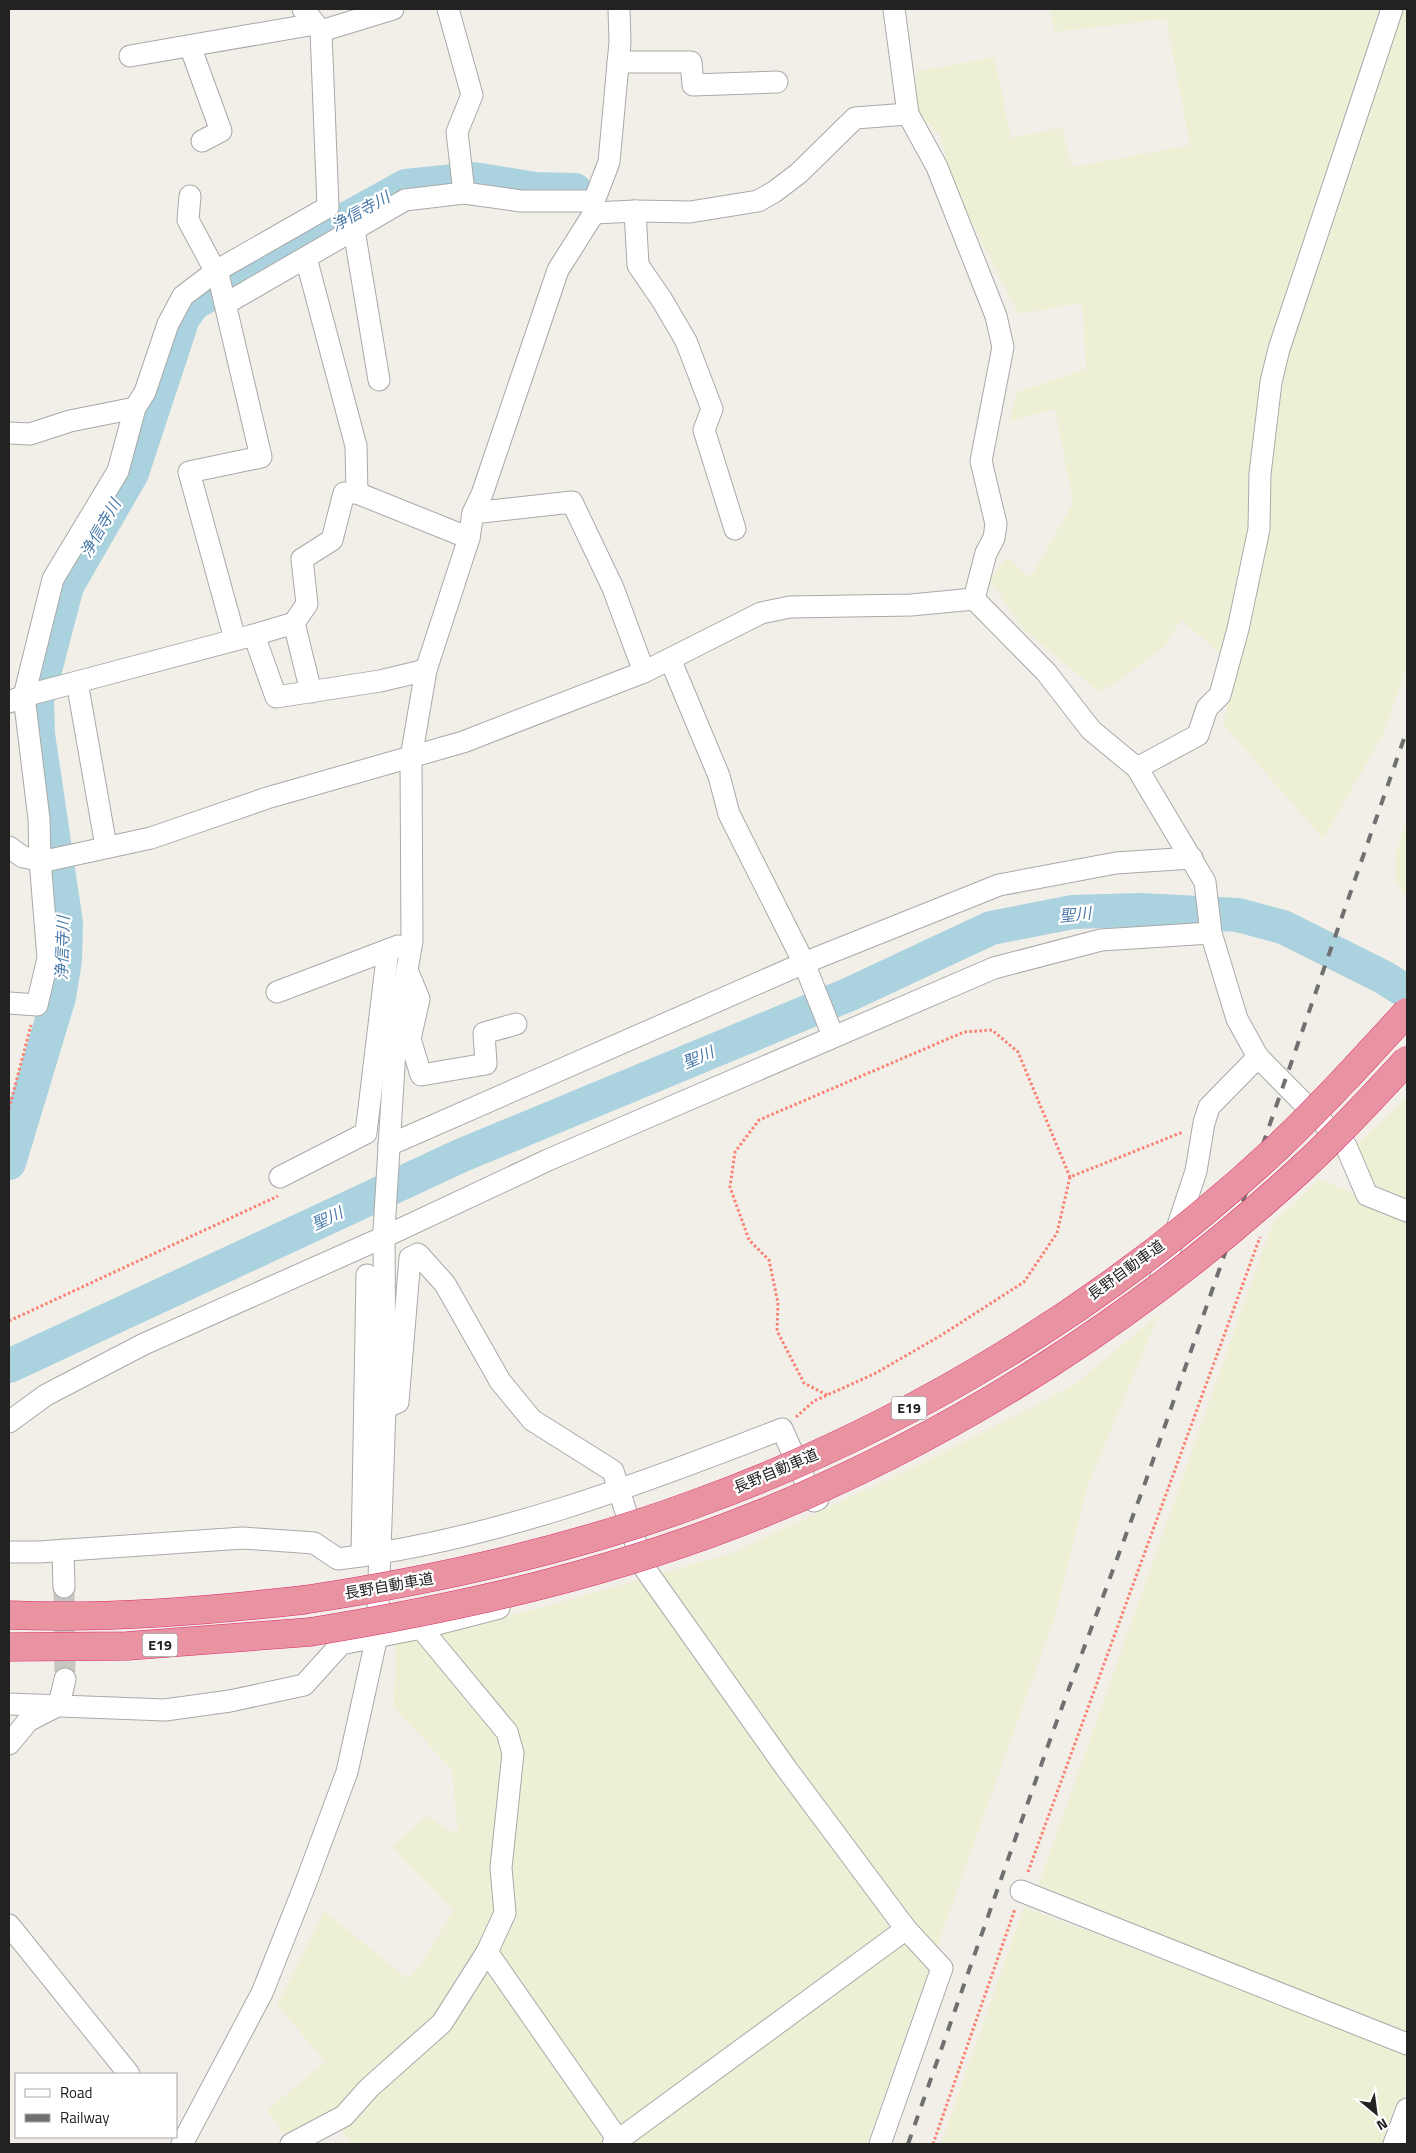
<svg xmlns="http://www.w3.org/2000/svg" width="1416" height="2153" font-family="'Titillium Web','Noto Sans JP',sans-serif">
	<style>
		.farmland { fill: #eef0d5 }
		.lines { fill: none; stroke-linecap: round; stroke-linejoin: round }
		.river { stroke: #aad3df; stroke-width: 34 }
		.minor-tunnel { stroke: #c8c6c1; stroke-width: 21; stroke-dasharray: 21 11; stroke-linecap: butt }
		.minor-casing { stroke: #a9a9a9; stroke-width: 23 }
		.highway-casing { stroke: #dc2a67; stroke-width: 29 }
		.path { stroke: #fa8072; stroke-width: 3; stroke-dasharray: 2.5 2.5; stroke-linecap: butt }
		.minor { stroke: #fff; stroke-width: 21 }
		.highway { stroke: #e892a2; stroke-width: 28 }
		.rail { stroke: #707070; stroke-width: 4; stroke-dasharray: 10 10; stroke-linecap: butt }
		.highway-bridge-casing { stroke: #dc2a67; stroke-width: 29; stroke-linecap: butt }
		.highway-bridge { stroke: #e892a2; stroke-width: 28 }
		.labels { text-anchor: middle; stroke-width: 4.5; stroke-linejoin: round; paint-order: stroke }
		.shield { fill: #fff; stroke: #646464; stroke-width: 1 }
		.shield-label { font-size: 14px; font-weight: bold; fill: #222 }
		.street-label { font-size: 15px; fill: #222; stroke: #fff }
		.water-label { font-size: 16px; font-style: italic; fill: #4a7aab; stroke: #fff }
	</style>
	<rect width="100%" height="100%" fill="#f2efe9"/>
	<g class="farmland">
		<polygon points="1050,9 1407,9 1407,666 1383,735 1323,839 1223,724 1236,667 1181,620 1165,646 1119,681 1099,692 1021,627 990,580 1007,557 1030,578 1073,503 1055,409 1009,422 1017,392 1086,369 1082,303 1018,314 957,193 940,136 914,108 917,71 995,57 1011,138 1062,127 1072,167 1190,145 1166,19 1054,32"/>
		<polygon points="1407,819 1407,896 1396,884 1395,857"/>
		<polygon points="1407,1096 1407,1199 1370,1183 1356,1146"/>
		<polygon points="1320,1179 1407,1217 1407,2032 1038,1886 1273,1222"/>
		<polygon points="1159,1314 1087,1488 1054,1619 867,2144 351,2144 333,2116 288,2139 267,2110 325,2062 277,2005 324,1911 408,1979 424,1960 453,1910 392,1847 426,1816 458,1835 452,1770 394,1707 396,1639 530,1611 732,1553 939,1455 1074,1385"/>
		<polygon points="1024,1907 1407,2052 1407,2088 1386,2144 941,2144"/>
	</g>
	<g class="lines">
		<g class="river">
			<polyline points="9,1163 59,997 65,960 66,923 38,734 37,701 67,586 132,473 183,318 194,303 406,186 474,179 535,189 575,190"/>
			<polyline points="9,1366 460,1156 850,994 991,928 1073,912 1140,910 1238,915 1283,927 1383,977 1407,992"/>
		</g>
		<polyline class="minor-tunnel" points="64,1587 65,1679"/>
		<g class="minor-casing">
			<g id="minor">
				<polyline points="448,9 472,95 457,132 464,193"/>
				<polyline points="894,9 908,114 937,167 996,316 1003,347 981,461 996,524 994,538 986,553 974,599"/>
				<polyline points="321,31 393,9"/>
				<polyline points="190,46 221,131 202,141"/>
				<polyline points="130,56 315,24"/>
				<polyline points="618,62 691,62 693,85 777,82"/>
				<polyline points="190,196 188,220 219,278 261,457 189,472 235,639"/>
				<polyline points="635,211 638,265 662,300 686,341 712,409 704,430 735,529"/>
				<polyline points="594,213 635,211 690,212 758,201 774,192 799,173 855,118 908,114"/>
				<polyline points="354,230 379,380"/>
				<polyline points="306,258 356,446 357,493"/>
				<polyline points="227,303 405,200 464,193 521,201 594,201"/>
				<polyline points="9,433 30,434 70,421 135,408 145,392 168,324 183,296 216,271 328,207 321,31 303,9"/>
				<polyline points="473,513 572,502 613,588 644,672"/>
				<polyline points="974,599 1046,672 1091,730 1137,768 1205,882 1211,933 1237,1019 1258,1057"/>
				<polyline points="294,623 307,604 302,559 332,540 344,493 357,493 469,538"/>
				<polyline points="254,635 294,623 311,692"/>
				<polyline points="670,659 719,776 729,814 804,963 833,1036"/>
				<polyline points="77,682 24,696 53,579 118,471 135,408"/>
				<polyline points="9,702 24,696 39,819 40,860 48,958 37,1005 9,1003"/>
				<polyline points="1137,768 1198,735 1207,708 1220,695 1238,629 1259,529 1260,474 1271,382 1279,349 1392,9"/>
				<polyline points="106,846 77,682 254,635 276,697 380,681 426,670"/>
				<polyline points="9,847 23,857 45,861 151,838 267,798 463,742 644,672 761,613 790,607 911,605 974,599"/>
				<polyline points="407,970 419,999 410,1039 421,1075 486,1064 484,1033 516,1024"/>
				<polyline points="277,992 398,946"/>
				<polyline points="389,1145 804,963 999,885 1116,863 1192,858"/>
				<polyline points="280,1177 366,1133 388,950"/>
				<polyline points="1156,1292 1196,1171 1204,1123 1209,1107 1258,1057 1346,1146 1367,1195 1407,1211"/>
				<polyline points="365,1402 385,1408 398,1402 410,1258 418,1254 445,1284 500,1381 532,1420 613,1471 643,1566 786,1768 906,1929 942,1968 880,2144"/>
				<polyline points="9,1422 46,1395 144,1344 384,1237 548,1160 994,968 1101,940 1211,933"/>
				<polyline points="63,1550 64,1587"/>
				<path d="M9,1552H39L243,1538L314,1543L338,1559C493,1540 638,1485 782,1429L814,1501L818,1499"/>
				<polyline points="362,1556 367,1275"/>
				<polyline points="421,1628 507,1732 513,1753 501,1868 505,1913 487,1952 621,2144"/>
				<polyline points="9,1704 165,1710 230,1701 304,1685 341,1644 421,1628 499,1608"/>
				<polyline points="9,1744 28,1721 59,1705 65,1679"/>
				<polyline points="1021,1891 1407,2044"/>
				<polyline points="9,1925 129,2074"/>
				<polyline points="182,2144 262,1993 305,1885 347,1772 377,1636 385,1408 384,1230 396,1033 412,941 411,758 426,670 469,538 473,513 482,494 558,270 594,213 594,201 609,162 620,42 619,9"/>
				<polyline points="291,2144 344,2116 369,2088 442,2023 487,1952"/>
				<polyline points="613,2144 906,1929"/>
				<polyline points="1394,2144 1407,2109"/>
			</g>
		</g>
		<g class="highway-casing">
			<g id="highway">
				<path d="M9,1615C107,1619 205,1611 303,1600"/>
				<polyline points="9,1647 127,1646 310,1632"/>
			</g>
		</g>
		<g class="path">
			<polyline points="9,1109 31,1025"/>
			<polyline points="9,1321 278,1196"/>
			<polyline points="827,1395 804,1383 777,1331 778,1303 769,1260 749,1240 730,1187 735,1152 759,1120 964,1032 992,1030 1018,1052 1070,1177"/>
			<polyline points="796,1417 814,1401 874,1374 940,1336 1024,1282 1057,1233 1070,1177 1183,1132"/>
			<polyline points="1028,1872 1260,1237"/>
			<polyline points="933,2144 1015,1909"/>
		</g>
		<use href="#minor" class="minor"/>
		<use href="#highway" class="highway"/>
		<polyline class="rail" points="908,2144 1051,1737 1144,1486 1407,730"/>
		<g class="highway-bridge-casing">
			<g id="highway-bridge">
				<path d="M303,1600C436,1580 568,1551 695,1504C909,1427 1112,1302 1278,1147C1323,1104 1365,1058 1407,1012"/>
				<path d="M310,1632C465,1607 618,1572 763,1513C960,1433 1145,1313 1301,1169C1338,1135 1373,1097 1407,1060"/>
			</g>
		</g>
		<use href="#highway-bridge" class="highway-bridge"/>
	</g>
	<g class="labels">
		<g class="shield">
			<rect x="891.5" y="1396.5" width="35" height="23" rx="4"/>
			<rect x="142.5" y="1633.5" width="35" height="23" rx="4"/>
		</g>
		<g class="shield-label">
			<text x="909" y="1413">E19</text>
			<text x="160" y="1650">E19</text>
		</g>
		<g class="street-label">
			<text transform="translate(1126 1270) rotate(-36)" y="5">長野自動車道</text>
			<text transform="translate(776 1471) rotate(-23)" y="5">長野自動車道</text>
			<text transform="translate(389 1586) rotate(-10)" y="5">長野自動車道</text>
		</g>
		<g class="water-label">
			<text transform="translate(360 211) rotate(-29)" y="6">浄信寺川</text>
			<text transform="translate(100 528) rotate(-60)" y="6">浄信寺川</text>
			<text transform="translate(1075 914) rotate(-6)" y="6">聖川</text>
			<text transform="translate(62 948) rotate(-88)" y="6">浄信寺川</text>
			<text transform="translate(698 1057) rotate(-23)" y="6">聖川</text>
			<text transform="translate(327 1218) rotate(-25)" y="6">聖川</text>
		</g>
	</g>
	<rect width="1416" height="2153" fill="none" stroke="#222222" stroke-width="20"/>
	<rect x="15" y="2073" width="162" height="65" fill="#ffffff" stroke="#a7a7a7"/>
	<rect x="25" y="2089" width="25" height="8" fill="#ffffff" stroke="#a7a7a7"/>
	<text x="60" y="2098" font-size="15" fill="#222222">Road</text>
	<rect x="25" y="2114" width="25" height="8" fill="#707070" stroke="#a7a7a7"/>
	<text x="60" y="2123" font-size="15" fill="#222222">Railway</text>
	<g transform="translate(1376 2113) rotate(151)" stroke="#ffffff" stroke-width="4" paint-order="stroke">
	<path d="M0-4L9 19L0 12L-9 19Z" fill="#222222"/>
	<text y="-8" font-size="14" font-weight="bold" text-anchor="middle" fill="#222222">N</text>
	</g>
</svg>
